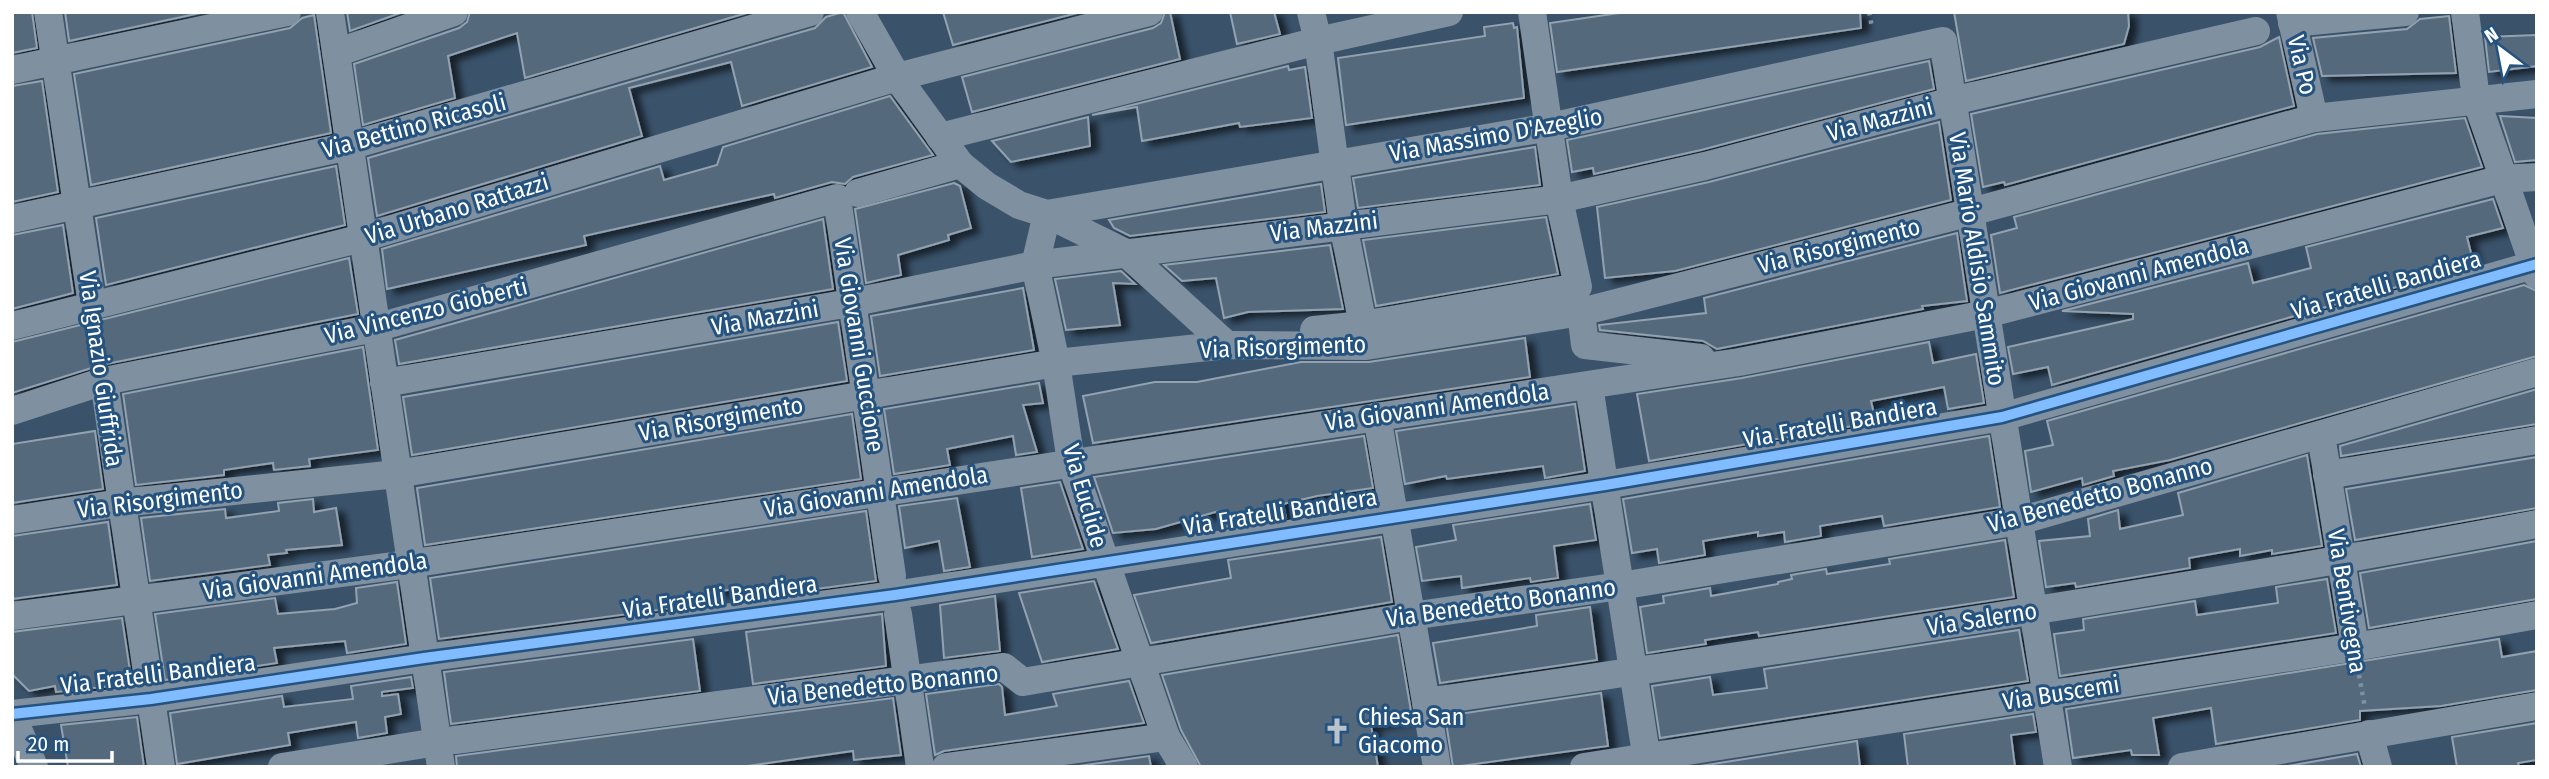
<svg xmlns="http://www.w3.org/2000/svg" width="2549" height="779" font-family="'Fira Sans Condensed',sans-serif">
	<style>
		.building { fill: #55697c; stroke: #93a2b0; stroke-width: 2; filter: url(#shadow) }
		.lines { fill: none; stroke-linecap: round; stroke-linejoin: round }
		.path { stroke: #7f90a1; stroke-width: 4.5; stroke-dasharray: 3.5 5; stroke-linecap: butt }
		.street { stroke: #7f90a1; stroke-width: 28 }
		.cycleway-casing { stroke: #255380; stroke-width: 15 }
		.cycleway { stroke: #80bcff; stroke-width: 10 }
		.labels { text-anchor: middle; stroke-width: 6; stroke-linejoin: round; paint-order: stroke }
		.street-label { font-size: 24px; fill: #fff; stroke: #255380 }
		.poi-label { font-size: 24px; fill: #fff; stroke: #255380; text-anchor: start }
	</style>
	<defs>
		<filter id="shadow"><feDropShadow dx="8" dy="4.5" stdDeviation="3.5" flood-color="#0009"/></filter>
	</defs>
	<rect width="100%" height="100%" fill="#3a536b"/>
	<g class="building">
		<polygon points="12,12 32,12 37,48 12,53"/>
		<polygon points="65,12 205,12 69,41"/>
		<polygon points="347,12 403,12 350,31"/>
		<polygon points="470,12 750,12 525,78 517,33 448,56 455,98 363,125 354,64 459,28 467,22"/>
		<polygon points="843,12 872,67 742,106 731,62 629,88 642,136 377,216 368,158 815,28 826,17"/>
		<polygon points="943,12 1081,12 953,45"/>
		<polygon points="1165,12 1170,12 1180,59 972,112 962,77 1153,28 1161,23"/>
		<polygon points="1230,12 1274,12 1280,34 1237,44"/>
		<polygon points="1626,12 1860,12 1861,28 1557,72 1550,23"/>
		<polygon points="1954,12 2128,12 2129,26 2124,44 1966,81"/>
		<polygon points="314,15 331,133 91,185 74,74 290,28 302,18"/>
		<polygon points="2449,16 2456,73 2322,76 2313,38 2407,29 2420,19"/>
		<polygon points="1513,23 1514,28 1517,27 1524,98 1346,125 1338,58 1485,36 1484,27"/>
		<polygon points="2537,35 2537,66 2489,72 2485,37"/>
		<polygon points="2279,37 2294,106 2005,185 2004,182 1983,187 1971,114 2260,47"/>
		<polygon points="1929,61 1934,89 1701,150 1594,174 1593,168 1572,172 1567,140"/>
		<polygon points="1288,66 1289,70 1305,67 1312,118 1240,127 1239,123 1142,141 1137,107 1092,115"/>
		<polygon points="42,81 58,192 12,202 12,86"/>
		<polygon points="890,96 933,155 853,177 845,184 832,182 775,198 774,194 584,236 586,245 387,289 382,249 660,166 664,180 717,165 723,147"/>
		<polygon points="2500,116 2537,118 2537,160 2515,162"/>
		<polygon points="1088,117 1090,146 1011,162 992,141"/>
		<polygon points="2465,118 2482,167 2000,293 1991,235 2017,228 2014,217 2317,134"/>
		<polygon points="1939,122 1951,200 1675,271 1605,278 1597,207 1709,182"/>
		<polygon points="1535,147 1540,185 1358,208 1353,178"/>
		<polygon points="336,166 345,225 106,285 96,218"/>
		<polygon points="954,183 960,186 971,228 948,235 949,240 898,255 901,275 866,283 855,209"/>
		<polygon points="1321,184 1325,212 1130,236 1114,228 1109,220"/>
		<polygon points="2493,199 2503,228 2467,237 2474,265 2052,385 2048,367 2013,374 2008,347 2133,319 2133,314 2062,311 2248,263 2253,283 2311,268 2306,247"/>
		<polygon points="1546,217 1558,274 1376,306 1363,240"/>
		<polygon points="823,219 833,289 399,364 395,340"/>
		<polygon points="63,225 73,293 12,309 12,235"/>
		<polygon points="1957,233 1967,301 1922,306 1923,309 1717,349 1703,341 1600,330 1599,325 1706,313 1704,298"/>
		<polygon points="1330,245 1343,309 1248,312 1224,318 1216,278 1182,281 1164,265"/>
		<polygon points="349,258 358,314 101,365 12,393 12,342"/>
		<polygon points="1121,271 1135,284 1113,283 1120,325 1066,330 1055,279"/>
		<polygon points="2524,285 2537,291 2537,356 2170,460 2113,471 2114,476 2083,485 2082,478 2031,492 2025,451 2053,445 2047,421"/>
		<polygon points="1023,288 1034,350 880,376 871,316"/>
		<polygon points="838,322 847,381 412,455 403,397"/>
		<polygon points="1525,338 1530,377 1093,443 1083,396 1155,382 1197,382 1301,362 1369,362"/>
		<polygon points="1929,342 1933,363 1976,354 1984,403 1948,409 1944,387 1871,401 1876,422 1649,461 1637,394 1742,378"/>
		<polygon points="363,347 378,450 309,459 310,466 274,470 273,463 224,470 224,475 136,485 123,394"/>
		<polygon points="1039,383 1043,403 1023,405 1037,452 1016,455 1013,436 947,449 950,465 894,474 884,409"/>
		<polygon points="2537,389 2537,424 2341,456 2340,446"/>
		<polygon points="1575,404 1585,471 1545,478 1543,466 1447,479 1446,476 1405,484 1396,431"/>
		<polygon points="852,414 861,479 425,545 417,488"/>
		<polygon points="95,431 103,489 12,503 12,444"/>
		<polygon points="1364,436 1373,488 1317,496 1283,504 1286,518 1223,527 1219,511 1156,529 1113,533 1094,477"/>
		<polygon points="1989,436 2000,507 1884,526 1882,516 1820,526 1821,536 1785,542 1784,532 1758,536 1758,532 1703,541 1705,555 1659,563 1657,549 1632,553 1623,499"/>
		<polygon points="2307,455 2322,546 2272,554 2272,550 2240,556 2240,549 2189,558 2190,568 2076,587 2075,583 2046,587 2039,541 2090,536 2088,519 2118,510 2120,529 2183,515 2178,493"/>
		<polygon points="2537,457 2537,508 2355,540 2346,489"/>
		<polygon points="1060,482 1083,549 1032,557 1021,488"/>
		<polygon points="957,498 970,567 944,571 939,541 905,548 899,506"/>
		<polygon points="313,499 314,512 336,508 342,545 286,550 287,553 268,555 270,565 150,581 141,518 225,509 226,518 279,511 278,503"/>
		<polygon points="1590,504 1596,540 1554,546 1558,578 1531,582 1530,578 1462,588 1461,576 1422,581 1416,547 1456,540 1453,525"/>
		<polygon points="866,511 876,581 742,599 741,588 688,596 689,606 439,639 430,578"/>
		<polygon points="108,522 117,585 12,599 12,536"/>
		<polygon points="1381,537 1392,602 1151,643 1134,595 1231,578 1228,560"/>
		<polygon points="2005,540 2014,597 1759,636 1758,632 1705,640 1706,644 1647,653 1640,607 1664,603 1663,596 1710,588 1711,596 1778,584 1778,582 1792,579 1791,575 1826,569 1827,574 1890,564 1889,559"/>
		<polygon points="2537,541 2537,599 2369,628 2360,573"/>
		<polygon points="2327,579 2336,633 2060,676 2054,634 2084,630 2083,619 2195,601 2197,615 2278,603 2276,587"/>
		<polygon points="1094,581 1118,649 1042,662 1019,593"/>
		<polygon points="397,582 406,644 347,653 345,641 274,648 277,663 165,680 155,614 275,598 278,614 335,609 357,603 356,588"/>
		<polygon points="995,596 1000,651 944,658 940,605"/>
		<polygon points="1590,607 1597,660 1440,683 1433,643 1537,626 1536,615"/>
		<polygon points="882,614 886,666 753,684 746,632"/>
		<polygon points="122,618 132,684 56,692 55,686 29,691 12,674 12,632"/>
		<polygon points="2019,630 2028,681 1660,738 1652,686 1710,677 1713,695 1767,688 1764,669"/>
		<polygon points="1398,635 1412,717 1371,725 1378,767 1201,767 1181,730 1162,675"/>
		<polygon points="693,639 700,691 451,724 444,672"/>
		<polygon points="2499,639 2502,657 2537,651 2537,690 2441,706 2360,711 2360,720 2216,744 2211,708 2153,718 2159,755 2132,755 2131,750 2073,758 2066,709"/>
		<polygon points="411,677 413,688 382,692 382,696 398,694 401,714 385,717 387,733 358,738 356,722 288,733 290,745 177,764 170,713 282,696 284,707 353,699 351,686"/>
		<polygon points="1129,681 1144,723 944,751 935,755 926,694 999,684 1002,687 1005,715 1057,706 1053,694"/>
		<polygon points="1601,693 1608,746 1453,767 1445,716"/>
		<polygon points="893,698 901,755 854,760 853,751 740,767 457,767 456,756"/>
		<polygon points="2033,714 2036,732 2011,735 2015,767 1908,767 1904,734"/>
		<polygon points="137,717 144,767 68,767 61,725"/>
		<polygon points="2537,723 2537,760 2518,763 2519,767 2457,767 2452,737"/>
		<polygon points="1857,741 1860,767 1694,767"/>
		<polygon points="2357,754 2361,767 2282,767"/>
		<polygon points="1149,756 1151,767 1071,767"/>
	</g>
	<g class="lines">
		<g class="path">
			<polyline points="1869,12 1872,27"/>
			<polyline points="97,334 99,353"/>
			<polyline points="2359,675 2365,708"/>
		</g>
		<g class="street">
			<polyline points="48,12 92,305"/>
			<polyline points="330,12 441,767"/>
			<polyline points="860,12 897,77 960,164 987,186 1019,205 1047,214 1126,253 1227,345"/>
			<polyline points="1311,12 1318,41 1343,224 1363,325"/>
			<polyline points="2290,12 2314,118"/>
			<polyline points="2465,12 2476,99 2537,275"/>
			<polyline points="2292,23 2405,12"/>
			<polyline points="336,53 454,12"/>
			<polyline points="12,70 287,12"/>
			<polyline points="940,137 1318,41 1449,12"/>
			<polyline points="858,193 960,164"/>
			<polyline points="12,219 349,146 810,12"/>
			<polyline points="1581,312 1585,345 1701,358"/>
			<polyline points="12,326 362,238 897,77 1149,12"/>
			<polyline points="1314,330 1363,325 1578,287 1559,199 1532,12"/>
			<polyline points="104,381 161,767"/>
			<polyline points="384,383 850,303 1035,265 1559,199 1705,166 1952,101 2256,31"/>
			<polyline points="1589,386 1648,767"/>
			<polyline points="12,411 104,381 375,328 837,198 892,576"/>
			<polyline points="1377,416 1437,767"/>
			<polyline points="2321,435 2355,647"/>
			<polyline points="2327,475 2537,440"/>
			<polyline points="12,520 120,503 397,474 1056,363 1227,345 1366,346 1581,312 1971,212 2314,118 2537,94"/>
			<polyline points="898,614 920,767"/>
			<polyline points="12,616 409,564 1739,362 1986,314 2502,179 2537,177"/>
			<path d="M1426,702C1797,648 2168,593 2537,524"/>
			<polyline points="12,714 151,699 424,658 895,595 1605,485 2002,417 2537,264"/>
			<polyline points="12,715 34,767"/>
			<polyline points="2369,734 2378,767"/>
			<polyline points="455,740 1004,667 1023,682 1411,616 1620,586 2019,521 2537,372"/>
			<polyline points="282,767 437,742"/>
			<polyline points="946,767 1166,737"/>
			<polyline points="1184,767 1166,737 1071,462 1056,363 1035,265 1047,214 1550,127 1943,41 2058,767"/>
			<polyline points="1584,767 2355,647 2537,615"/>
			<polyline points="2182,767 2537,706"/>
		</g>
		<g class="cycleway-casing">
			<polyline id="cycleway" points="12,714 151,699 424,658 895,595 1605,485 2002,417 2537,264"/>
		</g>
		<use href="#cycleway" class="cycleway"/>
	</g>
	<defs>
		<g id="church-bare" transform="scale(2.1)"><path d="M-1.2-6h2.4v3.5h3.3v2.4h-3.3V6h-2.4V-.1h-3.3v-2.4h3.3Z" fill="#bac3cb" stroke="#255380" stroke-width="2.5" paint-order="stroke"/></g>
	</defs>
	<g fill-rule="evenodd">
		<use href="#church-bare" x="1337" y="731"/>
	</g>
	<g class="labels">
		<g class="street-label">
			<text transform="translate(2302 65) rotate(77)" y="8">Via Po</text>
			<text transform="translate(1880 120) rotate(-15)" y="8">Via Mazzini</text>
			<text transform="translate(414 126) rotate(-15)" y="8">Via Bettino Ricasoli</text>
			<text transform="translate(1496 135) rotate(-10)" y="8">Via Massimo D'Azeglio</text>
			<text transform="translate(457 209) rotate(-17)" y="8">Via Urbano Rattazzi</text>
			<text transform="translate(1324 227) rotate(-7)" y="8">Via Mazzini</text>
			<text transform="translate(1839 246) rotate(-14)" y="8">Via Risorgimento</text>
			<text transform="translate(1977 259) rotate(81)" y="8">Via Mario Aldisio Sammito</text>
			<text transform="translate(2139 274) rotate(-15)" y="8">Via Giovanni Amendola</text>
			<text transform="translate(2386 285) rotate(-16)" y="8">Via Fratelli Bandiera</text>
			<text transform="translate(426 311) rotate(-14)" y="8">Via Vincenzo Gioberti</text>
			<text transform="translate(765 318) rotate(-10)" y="8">Via Mazzini</text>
			<text transform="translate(859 345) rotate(81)" y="8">Via Giovanni Guccione</text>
			<text transform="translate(1283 347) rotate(-2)" y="8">Via Risorgimento</text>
			<text transform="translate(101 369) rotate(82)" y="8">Via Ignazio Giuffrida</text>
			<text transform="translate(1437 407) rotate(-8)" y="8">Via Giovanni Amendola</text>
			<text transform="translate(721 419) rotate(-10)" y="8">Via Risorgimento</text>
			<text transform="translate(1840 423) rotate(-10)" y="8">Via Fratelli Bandiera</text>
			<text transform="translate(876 492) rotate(-9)" y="8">Via Giovanni Amendola</text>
			<text transform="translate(2100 495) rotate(-15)" y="8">Via Benedetto Bonanno</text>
			<text transform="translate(1085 496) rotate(74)" y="8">Via Euclide</text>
			<text transform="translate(160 500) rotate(-7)" y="8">Via Risorgimento</text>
			<text transform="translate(1280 512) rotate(-9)" y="8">Via Fratelli Bandiera</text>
			<text transform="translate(315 576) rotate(-8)" y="8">Via Giovanni Amendola</text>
			<text transform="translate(720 597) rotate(-8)" y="8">Via Fratelli Bandiera</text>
			<text transform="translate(2347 601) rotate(81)" y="8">Via Bentivegna</text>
			<text transform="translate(1501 603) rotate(-8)" y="8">Via Benedetto Bonanno</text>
			<text transform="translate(1982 619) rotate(-9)" y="8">Via Salerno</text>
			<text transform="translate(158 674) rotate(-7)" y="8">Via Fratelli Bandiera</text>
			<text transform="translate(883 685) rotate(-6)" y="8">Via Benedetto Bonanno</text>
			<text transform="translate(2061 693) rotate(-9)" y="8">Via Buscemi</text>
		</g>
		<g class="poi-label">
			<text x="1358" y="725">Chiesa San<tspan x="1358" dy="28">Giacomo</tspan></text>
		</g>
	</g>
	<rect width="2549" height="779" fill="none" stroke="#ffffff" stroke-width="28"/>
	<g transform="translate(2500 49) rotate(328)" stroke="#255380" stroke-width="5" paint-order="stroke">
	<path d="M0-5L12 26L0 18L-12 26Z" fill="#ffffff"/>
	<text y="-10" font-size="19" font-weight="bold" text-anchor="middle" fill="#ffffff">N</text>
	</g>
	<path d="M18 751v10h94v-10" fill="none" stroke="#ffffff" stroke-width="3.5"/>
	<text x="28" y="751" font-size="21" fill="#ffffff" stroke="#255380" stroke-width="5" paint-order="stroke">20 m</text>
</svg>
